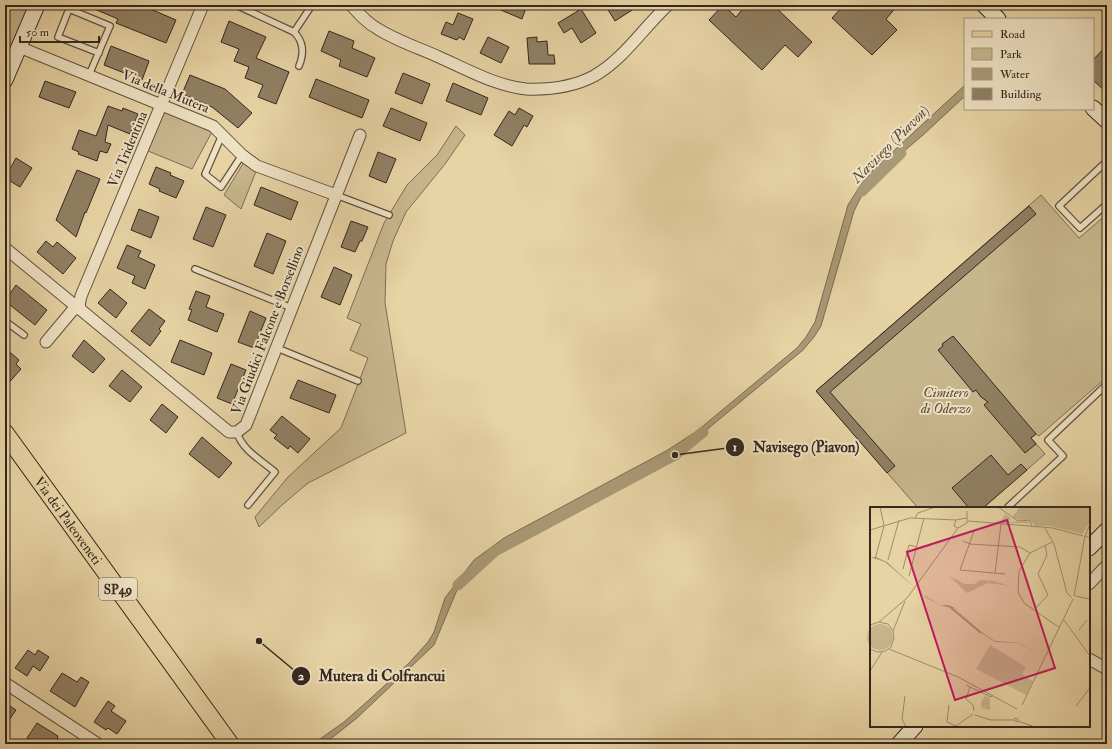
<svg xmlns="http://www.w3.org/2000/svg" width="1112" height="749" font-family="'IM FELL Double Pica',serif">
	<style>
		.green { fill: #c8b68d; stroke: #7e6e56 }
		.water { fill: #aa9976; stroke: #7a6b53 }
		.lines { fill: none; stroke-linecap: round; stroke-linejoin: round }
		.canal { stroke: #aa9976; stroke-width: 11 }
		.building { fill: #918064; stroke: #33271e }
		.lane-casing { stroke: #605240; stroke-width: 8 }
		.street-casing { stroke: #605240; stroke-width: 13 }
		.secondary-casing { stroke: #33271e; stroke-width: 17 }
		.primary-casing { stroke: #33271e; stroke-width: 19 }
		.lane { stroke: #efe2c4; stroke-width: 5.5 }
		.street { stroke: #efe2c4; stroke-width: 11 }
		.secondary { stroke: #efe2c4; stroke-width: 15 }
		.primary { stroke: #e7d3a4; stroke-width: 17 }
		.labels { text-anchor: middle; stroke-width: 4; stroke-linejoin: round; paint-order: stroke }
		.shield { fill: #efe2c4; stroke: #6b5f50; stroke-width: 1 }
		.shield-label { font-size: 13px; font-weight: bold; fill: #33271e }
		.street-label { font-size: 14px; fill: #33271e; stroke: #efe2c4 }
		.park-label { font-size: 14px; font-style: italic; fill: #584b3a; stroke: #efe2c4 }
		.water-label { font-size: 15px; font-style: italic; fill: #574938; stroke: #efe2c4 }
		.inset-river { fill: none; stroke: #aa9976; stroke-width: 2 }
		.inset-road { fill: none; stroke: #9f8e6e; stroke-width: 1 }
		.view { fill: #c2185b; fill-opacity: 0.15; stroke: #c2185b; stroke-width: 2 }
		.inset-edge { fill: none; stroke: #33271e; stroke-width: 2 }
		.leader { fill: none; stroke: #33271e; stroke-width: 1.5 }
		.callout-dot { fill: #33271e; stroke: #efe2c4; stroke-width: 1.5 }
		.mark-label { font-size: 12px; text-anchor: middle; font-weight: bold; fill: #fff }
		.callout-label { font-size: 15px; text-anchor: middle; font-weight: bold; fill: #33271e; stroke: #efe2c4; stroke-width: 4; stroke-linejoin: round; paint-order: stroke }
	</style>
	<rect width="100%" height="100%" fill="#e7d3a4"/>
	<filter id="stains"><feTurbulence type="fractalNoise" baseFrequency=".005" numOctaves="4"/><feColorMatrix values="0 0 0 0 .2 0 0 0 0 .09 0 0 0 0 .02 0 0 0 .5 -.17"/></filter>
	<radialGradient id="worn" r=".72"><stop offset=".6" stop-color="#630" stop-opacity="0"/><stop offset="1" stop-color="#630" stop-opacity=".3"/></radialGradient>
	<g class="green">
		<polygon points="5,5 29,5 8,53 5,51"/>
		<polygon points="167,111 212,132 192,169 148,151 163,113"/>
		<polygon points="456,126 465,135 445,164 406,212 393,241 386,264 385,303 406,433 308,483 282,505 259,527 255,517 288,477 341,428 368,358 350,350 361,324 347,318 384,223 407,185 437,155"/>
		<polygon points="244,162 257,169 241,209 224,195"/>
		<polygon points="1041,195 1079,238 1107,214 1107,377 1039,436 1036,434 1031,438 1045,454 983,508 918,508 816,391"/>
	</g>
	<polygon class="water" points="965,85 965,96 923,135 876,175 866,187 854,211 821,326 814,337 803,350 704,432 656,463 492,552 473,569 457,590 434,645 357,718 324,744 313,744 344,722 370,699 409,663 428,642 434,632 445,598 474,560 504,538 666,451 697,431 797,348 806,337 815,322 848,205 862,183 873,170"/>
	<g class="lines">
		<g class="canal">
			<polyline points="862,191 901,153"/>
			<polyline points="458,585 495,551 675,455 703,432"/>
		</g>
	</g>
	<g class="building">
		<polygon points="85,5 141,5 176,20 166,43 116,23 118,19"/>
		<polygon points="489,5 527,5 522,19"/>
		<polygon points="605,5 640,5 615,21"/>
		<polygon points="723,5 736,17 746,5 773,5 812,42 798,57 785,45 762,70 709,20"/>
		<polygon points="844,5 898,5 886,19 897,30 872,55 832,18"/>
		<polygon points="581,9 596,33 581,43 572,28 564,33 558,23"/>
		<polygon points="458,13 473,19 464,40 459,37 457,40 441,34 446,22 453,25"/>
		<polygon points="229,21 266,37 256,58 289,72 276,104 258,97 263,85 245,78 249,67 234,61 239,49 221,42"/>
		<polygon points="329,31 354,41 352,48 375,58 367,77 339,66 341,60 321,51"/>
		<polygon points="488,37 509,47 501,63 480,53"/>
		<polygon points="537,37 537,42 547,41 548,55 554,55 555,64 529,64 527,38"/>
		<polygon points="1107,45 1107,93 1093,80 1093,60"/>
		<polygon points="111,46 149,61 142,80 104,65"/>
		<polygon points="403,73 430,84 422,104 395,93"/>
		<polygon points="190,75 225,89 252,113 238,128 212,107 182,94"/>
		<polygon points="316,79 369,100 362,118 309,97"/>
		<polygon points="45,81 76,92 69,108 39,97"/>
		<polygon points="453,83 488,98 481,115 446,101"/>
		<polygon points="108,106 122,111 123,108 138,114 130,134 108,125 105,142 111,144 107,153 100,151 97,161 78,154 79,152 72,149 79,130 96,136"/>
		<polygon points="391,108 427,123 420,141 383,126"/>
		<polygon points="519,108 533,116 527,127 524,125 512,146 494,135 509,111 515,115"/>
		<polygon points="378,152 396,159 386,183 369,176"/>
		<polygon points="16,158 32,168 20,187 5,178"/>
		<polygon points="156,167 171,173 170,175 184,181 176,198 159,191 160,189 149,184"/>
		<polygon points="77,170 100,179 86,213 85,212 76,237 56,220"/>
		<polygon points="261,187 298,202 291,220 254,205"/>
		<polygon points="1029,206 1036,214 830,392 895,466 887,473 816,391"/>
		<polygon points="206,207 226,215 213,247 193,239"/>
		<polygon points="139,209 159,217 151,238 131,230"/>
		<polygon points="351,221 368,227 362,241 360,241 355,252 341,247"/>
		<polygon points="267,233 286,241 273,274 254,266"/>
		<polygon points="46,241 53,247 57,242 76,258 63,274 37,252"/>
		<polygon points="127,245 141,251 138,257 155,265 145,289 132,283 135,276 117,268"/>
		<polygon points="334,267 352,275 340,305 321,297"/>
		<polygon points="16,285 47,310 35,325 5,301"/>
		<polygon points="110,289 127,303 116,318 98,303"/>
		<polygon points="196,291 210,296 206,307 224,314 217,332 188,320 192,310 189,309"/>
		<polygon points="149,309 165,321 159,329 161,331 150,346 131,331"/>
		<polygon points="250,311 266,318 254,348 238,342"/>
		<polygon points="953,336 1036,434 1031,438 1036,444 1025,453 984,405 988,402 981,397 976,390 973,392 938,350 943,346 942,344"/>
		<polygon points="84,340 105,359 93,373 72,356"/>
		<polygon points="180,340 212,353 204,375 171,362"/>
		<polygon points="5,348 19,360 16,364 21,369 5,387"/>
		<polygon points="231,364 246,370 232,404 217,398"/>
		<polygon points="122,370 142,387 130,402 109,386"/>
		<polygon points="298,380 336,395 329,413 290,398"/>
		<polygon points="162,404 178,417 166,433 150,420"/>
		<polygon points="282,416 310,439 298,453 290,446 288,449 274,438 277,435 270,430"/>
		<polygon points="202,437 232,463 219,478 189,454"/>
		<polygon points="991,455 1008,475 1021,464 1027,470 983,508 969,508 952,488"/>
		<polygon points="28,650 35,655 38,650 49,657 40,671 33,666 27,676 15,668"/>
		<polygon points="62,673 77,682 81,677 89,682 75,707 50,691"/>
		<polygon points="108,701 115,706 111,711 126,721 117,734 108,728 106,730 94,722"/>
		<polygon points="5,703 16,710 5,726"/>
		<polygon points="37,723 58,736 57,739 65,744 37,744 27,738"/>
	</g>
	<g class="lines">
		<g class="lane-casing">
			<g id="lane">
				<polyline points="236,5 294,32 312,5"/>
				<path d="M294,32C304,42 304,54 299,66"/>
				<polyline points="89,75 110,26 69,9 58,37 99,53"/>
				<polyline points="222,135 205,174 221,187 242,155"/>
				<polyline points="1107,161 1059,206 1080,228 1107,204"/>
				<polyline points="336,195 389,215"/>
				<polyline points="195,269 292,308"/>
				<polyline points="5,321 24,335"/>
				<polyline points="277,348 358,381"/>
				<path d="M237,432C241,449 262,461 275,472L248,505"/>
				<polyline points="1008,507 1063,456 1048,440 1107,384"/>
			</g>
		</g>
		<g class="street-casing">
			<g id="street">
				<path d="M351,5C359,14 367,23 378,29C397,41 419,48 439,57C466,69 496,86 526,89C550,90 573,87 594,76C624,59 643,28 668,5"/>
				<polyline points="19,47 213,126 242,155 257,166 336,195"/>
				<polyline points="5,248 72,303 79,305 81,310 229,432 237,432 246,425 360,135"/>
				<polyline points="46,342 72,311 79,305 81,296 203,5"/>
				<polyline points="1089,584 1107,565"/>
				<polyline points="1089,659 1107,669"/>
				<polyline points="5,683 98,744"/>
			</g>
		</g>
		<g class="secondary-casing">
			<g id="secondary">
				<polyline points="984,5 998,19"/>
				<polyline points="5,80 37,5"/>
				<polyline points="1093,108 1107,121"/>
				<polyline points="1089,548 1107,530"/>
				<polyline points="899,744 915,726"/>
			</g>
		</g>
		<g class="primary-casing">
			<g id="primary">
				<path id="s1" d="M5,433L230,744"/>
			</g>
		</g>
		<use href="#lane" class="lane"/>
		<use href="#street" class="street"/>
		<use href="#secondary" class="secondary"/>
		<use href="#primary" class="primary"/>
	</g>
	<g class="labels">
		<rect class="shield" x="99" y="578" width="38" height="22" rx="3"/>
		<g class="shield-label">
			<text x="118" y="594">SP49</text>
		</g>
		<g class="street-label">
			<text transform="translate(166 91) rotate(22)" y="5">Via della Mutera</text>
			<text transform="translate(127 149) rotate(-67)" y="5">Via Tridentina</text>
			<text transform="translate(267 330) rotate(-69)" y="5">Via Giudici Falcone e Borsellino</text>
			<text dy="5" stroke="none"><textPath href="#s1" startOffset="108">Via dei Paleoveneti</textPath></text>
		</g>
		<g class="park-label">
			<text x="946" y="397">Cimitero<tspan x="946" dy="16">di Oderzo</tspan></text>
		</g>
		<g class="water-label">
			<text transform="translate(890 144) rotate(-45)" y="5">Navisego (Piavon)</text>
		</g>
	</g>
	<g transform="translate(870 507)">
		<rect width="220" height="220" fill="#e7d3a4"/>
		<path d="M152,0H220V15L212,27L181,19H165L160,12L150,13L144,11ZM135,7L141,11L139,15L158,14L161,16H130ZM79,69L95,77H105L110,73L124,74L140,79L118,76L97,86ZM-3 130a13 13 0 1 1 26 0a13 13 0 1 1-26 0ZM120,138L156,160L152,167L163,174L156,188L106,162ZM115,189L120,191V203L112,201L111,195Z" fill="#c8b68d"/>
		<path d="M0,50H6L17,55L52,87L70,98H77L83,100L110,124L125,134L150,136L174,150L149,136L125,135L110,125L85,102L70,98L57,91L15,55Z" fill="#aa9976"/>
		<path class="inset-river" d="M79,99L111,126"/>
		<path class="inset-road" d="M10,0L14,18M128,0L148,14L160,13L162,20M45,11L48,6L65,0M97,11L86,13L84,19L88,21L97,16V4M143,11L151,0M98,14L183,21L213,29M175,21L184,37L197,86L202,91M0,23L40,11L86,13M104,24L90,63L135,67M215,29L220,17M93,34L100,37L150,40L160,46M182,35L160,46L149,64L148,85L154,96L190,121M5,52L14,19M18,53L29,13M33,62L39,38L47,40M125,66L131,17M39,69L54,11M204,89L215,29L220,31M205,89L220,92M165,102L178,88L168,67L177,48L175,38M194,113L220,149M9,115L37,91L88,21M0,118L9,115L18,117L23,124L24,131L21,140L15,144L7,145L0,142M209,123L217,113M23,124L35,94M19,142L88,170L147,202M0,164L12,145M96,178L121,190L123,188M100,180L96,192L103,198L104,204M35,189L32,212L36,220M79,198L77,215L86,219M152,198L203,92M206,199L220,181M105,208L121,213H144M145,211L148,212L147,215L144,213ZM148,214L165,220M86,219L103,207"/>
		<path class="view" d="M137,13L185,161L85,193L37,45Z"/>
		<rect width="220" height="220" class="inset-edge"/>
	</g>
	<path class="leader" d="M675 455L735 447M259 641L301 676"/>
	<g class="callout-dot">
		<circle cx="675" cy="455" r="4"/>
		<circle cx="259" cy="641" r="4"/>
		<circle cx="735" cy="447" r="10"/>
		<circle cx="301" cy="676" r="10"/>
	</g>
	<g class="mark-label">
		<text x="735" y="451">1</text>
		<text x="301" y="680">2</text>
	</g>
	<g class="callout-label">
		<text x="806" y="452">Navisego (Piavon)</text>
		<text x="382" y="681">Mutera di Colfrancui</text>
	</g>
	<rect width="1112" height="749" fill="none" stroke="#e7d3a4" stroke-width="20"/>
	<rect x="6" y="6" width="1100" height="737" fill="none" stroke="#33271e" stroke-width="2"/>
	<rect x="10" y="10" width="1092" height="729" fill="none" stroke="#33271e"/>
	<rect x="964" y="18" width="130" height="92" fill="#efe2c4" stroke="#a49782"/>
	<rect x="972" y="31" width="20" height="6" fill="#e7d3a4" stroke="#a49782"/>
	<text x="1000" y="38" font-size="12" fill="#33271e">Road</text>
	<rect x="972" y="48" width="20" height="12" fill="#c8b68d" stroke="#a49782"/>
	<text x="1000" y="58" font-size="12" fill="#33271e">Park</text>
	<rect x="972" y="68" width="20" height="12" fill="#aa9976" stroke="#a49782"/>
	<text x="1000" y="78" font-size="12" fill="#33271e">Water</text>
	<rect x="972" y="88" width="20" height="12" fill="#918064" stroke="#a49782"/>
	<text x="1000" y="98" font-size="12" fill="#33271e">Building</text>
	<path d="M20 36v6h79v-6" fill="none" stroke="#33271e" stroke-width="2"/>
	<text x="26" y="36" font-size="12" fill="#33271e" stroke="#efe2c4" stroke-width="3" paint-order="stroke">50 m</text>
	<rect width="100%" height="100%" filter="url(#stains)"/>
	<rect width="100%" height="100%" fill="url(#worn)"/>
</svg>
